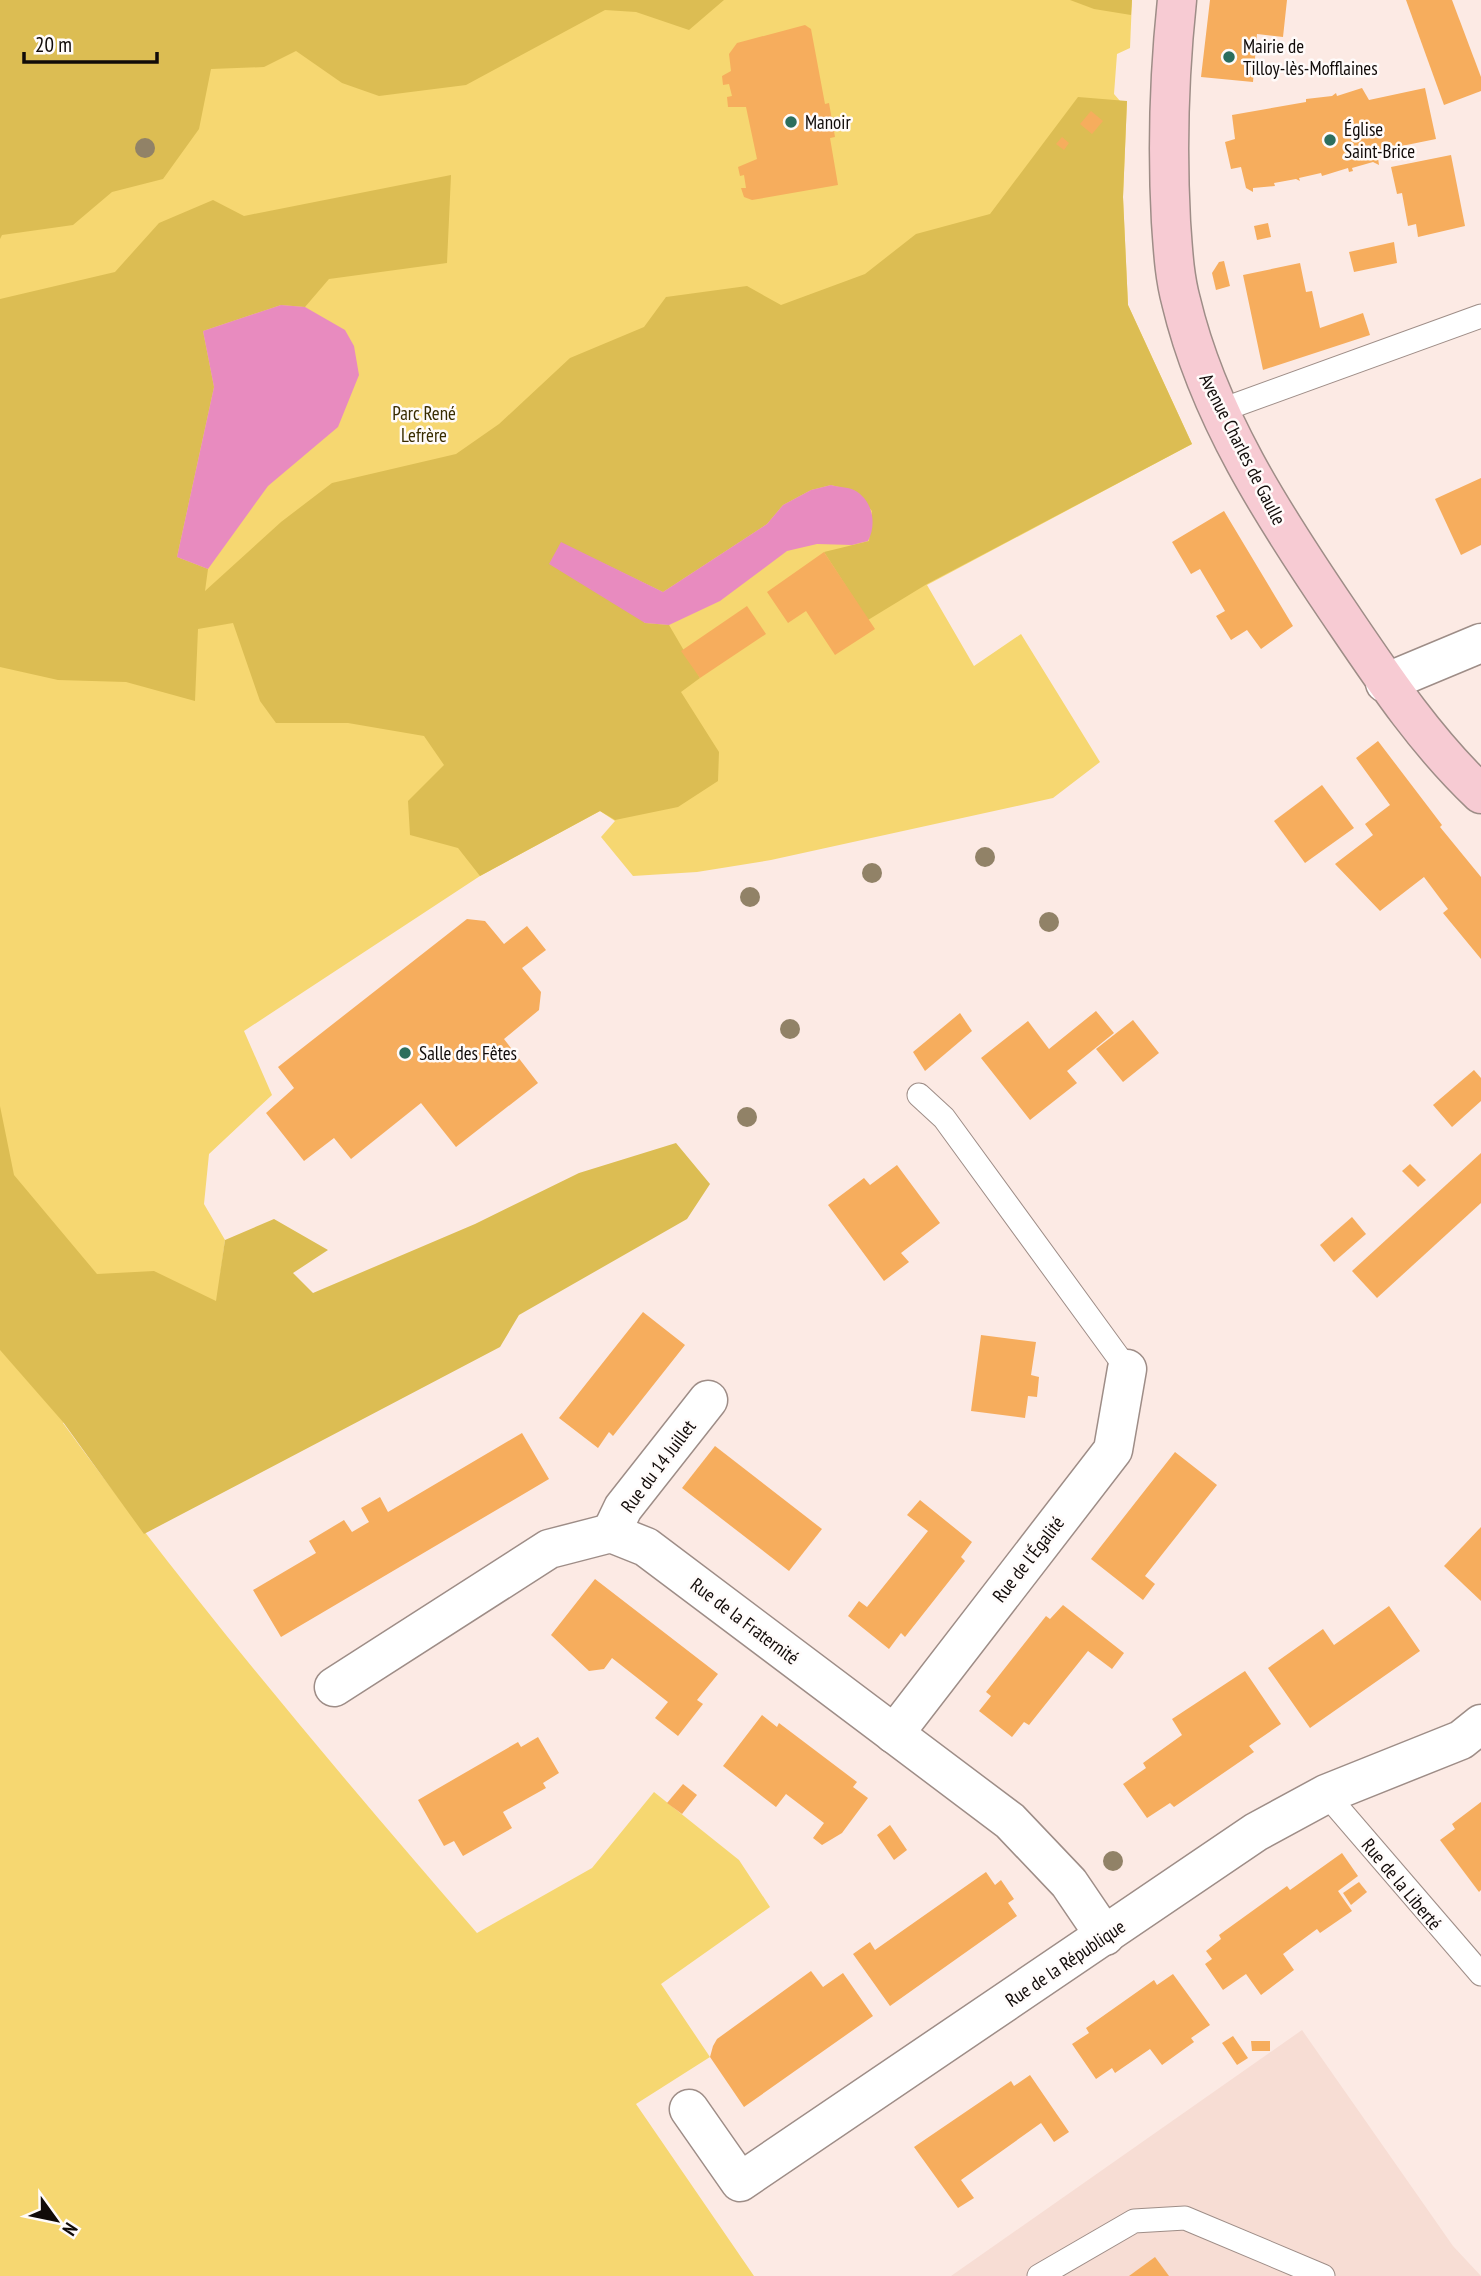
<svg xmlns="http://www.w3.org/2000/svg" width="1481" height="2276" font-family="'PT Sans Narrow',sans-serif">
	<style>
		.built { fill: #f7ddd4 }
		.green { fill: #f6d771 }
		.forest { fill: #dcbd53 }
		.water { fill: #e88bbf }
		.building { fill: #f6ad5d }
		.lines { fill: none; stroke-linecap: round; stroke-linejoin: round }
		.lane-casing { stroke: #9e8d87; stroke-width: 25 }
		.street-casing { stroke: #9e8d87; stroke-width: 41 }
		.secondary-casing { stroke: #9e8d87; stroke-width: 41 }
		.lane { stroke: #fff; stroke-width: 23 }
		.street { stroke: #fff; stroke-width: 38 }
		.secondary { stroke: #f7cbd3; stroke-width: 38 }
		.tree { fill: #918267 }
		.poi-dot { fill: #2d6e5d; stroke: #fffbfa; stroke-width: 2.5 }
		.labels { text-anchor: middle; stroke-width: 5; stroke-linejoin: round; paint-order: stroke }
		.poi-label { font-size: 19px; fill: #110b09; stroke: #fffbfa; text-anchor: start }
		.park-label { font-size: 19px; fill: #392c00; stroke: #fffbfa }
		.street-label { font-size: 19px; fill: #110b09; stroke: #fffbfa }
	</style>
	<rect width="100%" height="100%" fill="#fceae4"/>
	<polygon class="built" points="1302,2030 1453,2246 1481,2276 951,2276"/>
	<path class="green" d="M0,0H1132L1130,48L1117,54L1114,94L1120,101H1127L1123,197L1128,305L1192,444L927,585L974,666L1021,634L1100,762L1053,798L771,860L697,872L633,876L601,837L615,821L600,811L480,876L244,1031L272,1095L209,1154L204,1204L225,1240L217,1301L63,1423C192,1600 334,1768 477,1933L592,1868L654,1792L739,1860L770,1907L661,1984L710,2057L636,2104L754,2276H0Z"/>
	<g class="forest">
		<polygon points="0,0 724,0 689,30 636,12 605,10 466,85 379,96 342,83 296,51 264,67 211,69 199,129 163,179 112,192 73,225 2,235 0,239"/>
		<polygon points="1070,0 1132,0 1131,15 1094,9"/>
		<polygon points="1078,97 1127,101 1123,197 1128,305 1192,444 927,584 868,620 824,552 869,541 872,511 855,491 831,485 811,490 783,505 767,524 663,592 561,543 645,623 669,625 700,678 681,692 719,752 718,781 678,807 615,820 600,811 480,876 458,848 410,835 408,801 444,765 424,736 348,723 276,723 260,701 233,623 198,629 195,701 126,682 58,680 0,667 0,299 115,272 159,223 213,200 244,216 451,175 447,263 329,279 305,307 281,305 203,331 214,387 177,557 208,569 205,591 281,522 332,483 456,454 499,424 570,358 644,327 666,297 747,286 781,305 865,274 916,234 990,214"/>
		<polygon points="0,1106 14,1175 97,1274 154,1271 216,1301 225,1240 274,1219 328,1250 293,1273 313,1293 475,1224 579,1173 676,1143 710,1184 687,1219 519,1315 500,1347 144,1534 63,1422 0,1350"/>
	</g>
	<g class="water">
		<polygon points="281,305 305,307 345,330 354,346 359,375 338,427 268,486 208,569 177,557 214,387 203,331"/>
		<path d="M831,485C838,487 848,487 854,490C873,500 877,524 868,541L852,545L817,544L787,551L720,601L669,625L645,623L549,564L561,542L663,592L767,524L783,505L811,490Z"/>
	</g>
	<g class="building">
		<polygon points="1210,0 1287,0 1283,37 1257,34 1253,82 1201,77"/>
		<polygon points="1406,0 1452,0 1481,77 1481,91 1444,105"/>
		<polygon points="805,25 811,29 825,104 829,103 835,137 830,138 838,185 752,200 744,197 741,188 746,188 744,175 740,176 738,167 757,159 746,107 728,107 727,97 732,96 729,84 723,85 722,76 731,71 729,54 737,43"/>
		<polygon points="1362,88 1369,100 1425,88 1436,139 1377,151 1379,165 1373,162 1352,168 1353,171 1349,172 1348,168 1322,176 1321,173 1299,178 1300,181 1296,179 1274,183 1275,186 1253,188 1253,192 1246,188 1241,167 1231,169 1225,142 1235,139 1232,115 1306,102 1306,99 1332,96 1336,93 1337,96"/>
		<polygon points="1091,111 1103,121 1092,134 1080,124"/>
		<polygon points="1062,137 1069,143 1064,150 1056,144"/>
		<polygon points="1451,155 1465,226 1418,237 1416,224 1408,226 1402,193 1397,194 1391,167"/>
		<polygon points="1268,223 1271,237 1257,240 1254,226"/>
		<polygon points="1394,242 1397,263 1354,272 1349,252"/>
		<polygon points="1224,261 1230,286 1216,290 1212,273 1219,262"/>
		<polygon points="1300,263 1306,292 1312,291 1320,328 1363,313 1370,335 1263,370 1243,275"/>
		<polygon points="1481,478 1481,545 1461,555 1435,499"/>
		<polygon points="1224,511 1293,626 1261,649 1247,630 1231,640 1216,616 1225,611 1200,569 1191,574 1172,542"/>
		<polygon points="824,552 875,629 835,655 806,611 788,623 767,592"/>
		<polygon points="747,606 766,634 700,678 681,651"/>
		<polygon points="1378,741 1442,825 1440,827 1481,877 1481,959 1443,913 1448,909 1424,877 1380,911 1335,864 1373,835 1365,824 1390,805 1356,758"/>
		<polygon points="1322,785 1354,828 1305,863 1274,821"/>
		<polygon points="467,919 485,921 504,944 527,926 546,950 522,968 541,992 539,1010 504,1039 538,1083 456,1147 421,1103 351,1159 334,1138 304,1161 266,1113 294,1088 278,1067"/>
		<polygon points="1096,1011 1114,1033 1067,1071 1077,1083 1030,1120 981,1058 1028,1021 1049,1049"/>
		<polygon points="960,1013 972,1031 925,1071 913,1052"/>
		<polygon points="1133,1020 1159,1053 1123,1082 1096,1049"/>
		<polygon points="1474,1070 1481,1078 1481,1101 1452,1127 1433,1105"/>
		<polygon points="1481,1153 1481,1203 1377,1298 1352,1271"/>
		<polygon points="1410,1164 1426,1180 1418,1187 1402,1171"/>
		<polygon points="897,1165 940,1223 901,1253 909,1262 884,1281 828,1205 864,1178 870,1185"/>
		<polygon points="1352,1217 1366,1234 1334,1262 1320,1245"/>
		<polygon points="643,1312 685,1345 613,1436 609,1432 598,1448 559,1418"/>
		<polygon points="981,1335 1036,1342 1031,1375 1039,1377 1037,1397 1028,1396 1025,1418 971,1411"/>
		<polygon points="522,1433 549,1479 281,1637 253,1590 316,1553 309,1541 344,1520 352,1532 369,1522 361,1508 380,1497 388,1512"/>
		<polygon points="715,1446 822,1529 789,1571 682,1488"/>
		<polygon points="1175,1452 1217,1485 1145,1576 1155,1584 1143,1600 1091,1559"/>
		<polygon points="920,1500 972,1542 961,1557 965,1561 905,1637 901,1633 889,1649 848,1616 859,1601 867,1607 928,1531 907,1515"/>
		<polygon points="1481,1527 1481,1601 1444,1566"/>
		<polygon points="595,1579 718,1674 697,1700 703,1704 678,1736 655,1718 668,1702 612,1658 604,1669 589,1671 551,1635"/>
		<polygon points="1063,1605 1124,1653 1112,1669 1088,1651 1029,1725 1024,1722 1012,1737 979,1711 991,1696 986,1692 1046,1616 1050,1619"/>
		<polygon points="1389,1606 1420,1651 1310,1728 1268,1668 1323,1629 1334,1645"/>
		<polygon points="1245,1671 1281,1724 1249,1746 1254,1752 1174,1807 1170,1803 1147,1818 1123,1784 1146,1768 1143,1763 1182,1735 1172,1719"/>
		<polygon points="762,1715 777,1727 779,1723 857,1782 853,1787 868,1798 842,1833 822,1845 813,1838 824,1823 786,1794 776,1807 723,1766"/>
		<polygon points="538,1737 559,1773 543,1783 546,1788 503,1812 512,1828 463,1856 454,1841 444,1846 418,1800 518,1742 521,1747"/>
		<polygon points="683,1784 697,1795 682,1814 667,1803"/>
		<polygon points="1481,1802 1481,1890 1479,1892 1440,1840 1455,1829 1452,1824"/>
		<polygon points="890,1825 907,1850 894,1860 877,1835"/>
		<polygon points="1342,1853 1358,1876 1338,1891 1352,1911 1320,1933 1317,1929 1283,1954 1294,1970 1261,1995 1246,1974 1223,1990 1205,1964 1212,1959 1206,1951 1221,1939 1219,1935 1287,1886 1290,1890"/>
		<polygon points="986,1872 995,1885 1001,1880 1014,1899 1008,1903 1017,1916 890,2006 853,1954 870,1942 875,1950"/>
		<polygon points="1359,1882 1367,1892 1351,1905 1343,1893"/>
		<polygon points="811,1971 823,1987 843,1973 873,2016 744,2107 710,2057 713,2046 717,2039"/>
		<polygon points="1173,1974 1210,2025 1191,2038 1194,2042 1162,2065 1150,2049 1115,2073 1112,2068 1096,2079 1072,2044 1089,2033 1086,2028 1154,1980 1157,1985"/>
		<polygon points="1233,2036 1248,2058 1237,2065 1222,2043"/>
		<polygon points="1251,2041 1270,2041 1270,2051 1252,2051"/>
		<polygon points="1030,2075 1069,2132 1054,2142 1041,2123 961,2180 974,2198 958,2208 914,2147 1011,2081 1014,2086"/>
		<polygon points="1155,2257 1169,2276 1129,2276"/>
	</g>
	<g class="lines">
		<g class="lane-casing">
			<g id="lane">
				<polyline points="1219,411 1481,316"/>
				<polyline points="919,1095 944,1118 1127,1369"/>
				<polyline points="1326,1794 1481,1974"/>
				<polyline points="1039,2276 1134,2221 1185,2218 1323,2276"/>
			</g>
		</g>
		<g class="street-casing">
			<g id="street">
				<polyline points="1385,683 1481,643"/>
				<polyline points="611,1533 623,1508 708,1400"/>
				<polyline points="334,1687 549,1549 611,1533 646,1547 1010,1821 1069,1883 1105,1936"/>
				<polyline points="894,1734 1113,1450 1127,1369"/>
				<polyline points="689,2109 740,2182 1256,1832 1326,1794 1461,1740 1481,1724"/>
			</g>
		</g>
		<g class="secondary-casing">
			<path id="secondary" d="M1177,0C1169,75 1167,147 1171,222C1173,249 1174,275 1181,301C1208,415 1273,515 1338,611C1382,676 1424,740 1481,794"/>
		</g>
		<use href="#lane" class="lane"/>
		<use href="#street" class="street"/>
		<use href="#secondary" class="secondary"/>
	</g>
	<g class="tree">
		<circle cx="145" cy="148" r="10"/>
		<circle cx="985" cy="857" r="10"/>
		<circle cx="872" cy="873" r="10"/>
		<circle cx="750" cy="897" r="10"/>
		<circle cx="1049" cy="922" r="10"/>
		<circle cx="790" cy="1029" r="10"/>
		<circle cx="747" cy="1117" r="10"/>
		<circle cx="1113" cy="1861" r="10"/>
	</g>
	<g class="poi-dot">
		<circle cx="1229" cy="57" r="7"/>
		<circle cx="791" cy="122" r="7"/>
		<circle cx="1330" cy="140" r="7"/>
		<circle cx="405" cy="1053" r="7"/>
	</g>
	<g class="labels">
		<g class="poi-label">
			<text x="1243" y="53">Mairie de<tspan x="1243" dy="22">Tilloy-lès-Mofflaines</tspan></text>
			<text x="805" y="129">Manoir</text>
			<text x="1344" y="136">Église<tspan x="1344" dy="22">Saint-Brice</tspan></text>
			<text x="419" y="1060">Salle des Fêtes</text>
		</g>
		<g class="park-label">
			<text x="424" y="420">Parc René<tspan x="424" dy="22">Lefrère</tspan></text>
		</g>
		<g class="street-label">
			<text transform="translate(1243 449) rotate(63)" y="7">Avenue Charles de Gaulle</text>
			<text transform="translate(658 1466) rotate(-53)" y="7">Rue du 14 Juillet</text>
			<text transform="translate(1028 1559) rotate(-52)" y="7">Rue de l'Égalité</text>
			<text transform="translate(745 1621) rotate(37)" y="7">Rue de la Fraternité</text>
			<text transform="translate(1402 1884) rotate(50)" y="7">Rue de la Liberté</text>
			<text transform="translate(1065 1963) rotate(-34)" y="7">Rue de la République</text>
		</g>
	</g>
	<g transform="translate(56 2220) rotate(123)" stroke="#fffbfa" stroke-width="5" paint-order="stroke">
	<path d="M0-5L12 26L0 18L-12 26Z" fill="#110b09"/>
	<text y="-10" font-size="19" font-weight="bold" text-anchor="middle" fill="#110b09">N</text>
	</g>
	<path d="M24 52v10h133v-10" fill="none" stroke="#110b09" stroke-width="3.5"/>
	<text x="35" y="52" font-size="21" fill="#110b09" stroke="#fffbfa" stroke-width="5" paint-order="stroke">20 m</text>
</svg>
